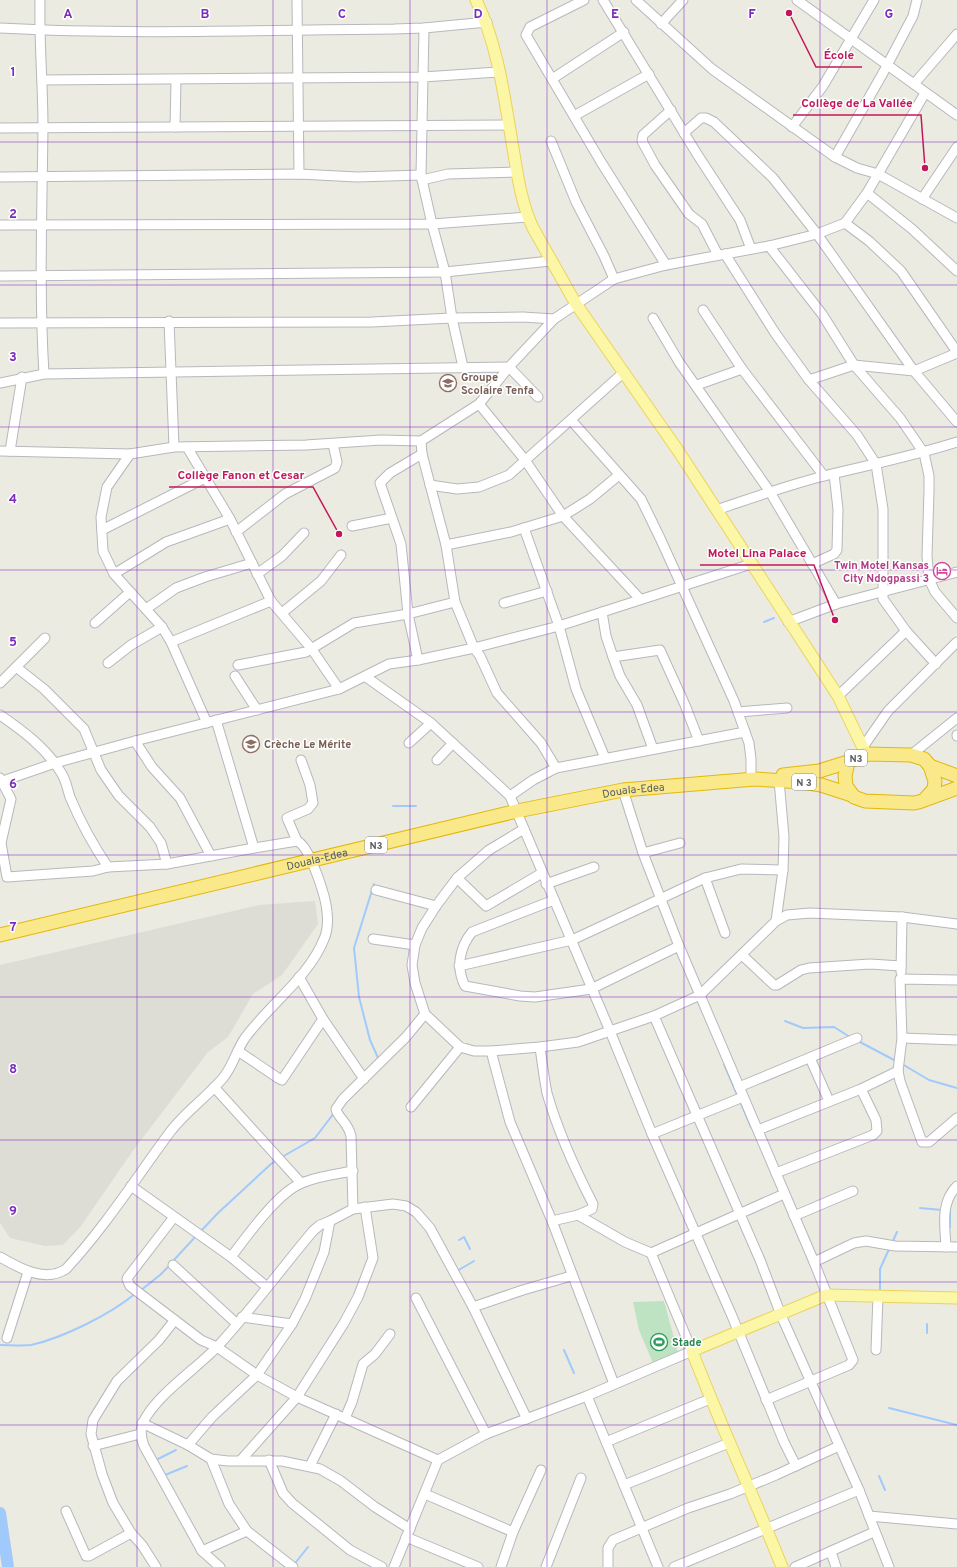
<svg xmlns="http://www.w3.org/2000/svg" width="957" height="1567" font-family="Overpass,sans-serif">
	<style>
		.industrial { fill: #dddcd5 }
		.green { fill: #bde3c2 }
		.lines { fill: none; stroke-linecap: round; stroke-linejoin: round }
		.stream { stroke: #a1cafc; stroke-width: 2 }
		.river { stroke: #a1cafc; stroke-width: 12 }
		.minor-casing { stroke: #b6b8bd; stroke-width: 11 }
		.major-casing { stroke: #ebd35a; stroke-width: 13 }
		.highway-casing { stroke: #e4b808; stroke-width: 15 }
		.minor { stroke: #fff; stroke-width: 9 }
		.major { stroke: #fcf7a6; stroke-width: 11 }
		.highway { stroke: #f9e98b; stroke-width: 13 }
		.grid { fill: none; stroke: #7b2cbf; stroke-width: 1; stroke-opacity: 0.55 }
		.labels { text-anchor: middle; stroke-width: 3; stroke-linejoin: round; paint-order: stroke }
		.shield { fill: #fff; stroke: #8b8d90; stroke-width: 1 }
		.shield-label { font-size: 10px; font-weight: bold; fill: #595c61 }
		.education-label { font-size: 11px; font-weight: bold; fill: #785e54; stroke: #fff; text-anchor: start }
		.hotel-label { font-size: 11px; font-weight: bold; fill: #b23c85; stroke: #fff; text-anchor: end }
		.street-label { font-size: 11px; fill: #595c61; stroke: #fff }
		.leisure-label { font-size: 11px; font-weight: bold; fill: #27864d; stroke: #fff; text-anchor: start }
		.grid-label { font-size: 13px; text-anchor: middle; font-weight: bold; fill: #7b2cbf; stroke: #fff; stroke-width: 3; stroke-linejoin: round; paint-order: stroke }
		.leader { fill: none; stroke: #c2185b; stroke-width: 1.5 }
		.callout-dot { fill: #c2185b; stroke: #fff; stroke-width: 1.5 }
		.callout-label { font-size: 12px; text-anchor: middle; font-weight: bold; fill: #c2185b; stroke: #fff; stroke-width: 3; stroke-linejoin: round; paint-order: stroke }
	</style>
	<rect width="100%" height="100%" fill="#ecebe1"/>
	<polygon class="industrial" points="315,901 318,924 282,975 253,994 228,1037 208,1052 132,1152 81,1226 63,1245 45,1246 10,1238 0,1223 0,965 259,905"/>
	<polygon class="green" points="664,1301 678,1353 653,1363 639,1330 633,1302"/>
	<g class="lines">
		<g class="stream">
			<polyline points="764,622 774,618"/>
			<polyline points="393,806 416,806"/>
			<polyline points="374,884 354,948 359,997 370,1040 379,1060"/>
			<polyline points="905,999 905,986"/>
			<polyline points="785,1021 803,1028 834,1027 850,1037"/>
			<polyline points="858,1041 896,1061"/>
			<polyline points="724,1064 738,1097"/>
			<polyline points="902,1064 929,1080 957,1088"/>
			<polyline points="740,1101 751,1127"/>
			<polyline points="282,1157 315,1138 334,1113"/>
			<polyline points="920,1208 942,1210"/>
			<polyline points="950,1227 950,1210"/>
			<polyline points="200,1232 218,1213 271,1164 277,1160"/>
			<polyline points="459,1240 464,1237 470,1249"/>
			<polyline points="892,1243 897,1232"/>
			<polyline points="173,1261 197,1235"/>
			<polyline points="457,1271 474,1261"/>
			<polyline points="140,1291 160,1275 170,1265"/>
			<polyline points="880,1293 880,1269 890,1247"/>
			<polyline points="927,1333 927,1324"/>
			<path d="M0,1345C10,1345 21,1346 31,1345C63,1338 111,1314 136,1293"/>
			<polyline points="564,1350 574,1373"/>
			<polyline points="889,1408 957,1425"/>
			<polyline points="156,1460 176,1450"/>
			<polyline points="165,1475 187,1466"/>
			<polyline points="879,1476 885,1490"/>
			<polyline points="296,1562 308,1547"/>
			<polyline points="688,1566 709,1556"/>
		</g>
		<polyline class="river" points="0,1513 8,1567"/>
		<g class="minor-casing">
			<g id="minor">
				<path d="M40,0C39,43 43,85 43,128C42,210 39,292 44,374"/>
				<polyline points="297,0 299,174"/>
				<polyline points="584,0 530,27 526,35 601,162 666,265"/>
				<polyline points="603,0 697,154 740,220 751,249"/>
				<polyline points="636,0 712,69 835,157 857,168 878,174 957,218"/>
				<polyline points="797,0 957,115"/>
				<polyline points="661,24 683,0"/>
				<path d="M0,28C131,35 263,30 394,29L424,28L487,22"/>
				<polyline points="424,28 421,175 432,224 445,272 452,318 463,367"/>
				<polyline points="552,79 624,32"/>
				<polyline points="42,80 423,77 498,72"/>
				<polyline points="914,84 957,34"/>
				<polyline points="671,110 643,135 642,141 655,165 689,214 702,224 718,255"/>
				<polyline points="574,116 649,74"/>
				<polyline points="175,127 176,80"/>
				<polyline points="792,127 823,86 874,0"/>
				<polyline points="0,128 509,125"/>
				<polyline points="684,133 701,118 706,118 714,122 773,178 817,234 914,371 957,422"/>
				<polyline points="551,141 576,202 604,256 614,279"/>
				<polyline points="835,157 883,73 913,16 917,0"/>
				<polyline points="0,177 299,174 357,177 421,175"/>
				<polyline points="422,180 448,174 517,172"/>
				<polyline points="867,193 912,229 957,271"/>
				<polyline points="922,199 957,147"/>
				<polyline points="845,223 869,241 901,271 957,352"/>
				<polyline points="0,225 432,224 527,217"/>
				<polyline points="769,246 822,314 854,365 900,418 924,453 929,476 929,491 927,556 929,579 935,592 957,618"/>
				<polyline points="725,254 775,333 809,380 857,435 876,464 883,509 883,599 906,631 936,664"/>
				<polyline points="0,276 445,272 550,261"/>
				<polyline points="703,310 742,369 824,476"/>
				<polyline points="653,318 679,362 770,492 836,604"/>
				<polyline points="169,321 174,447"/>
				<polyline points="0,323 372,322 452,318 523,317 554,319"/>
				<polyline points="809,380 854,365 914,371 957,353"/>
				<polyline points="0,383 44,374 509,367 538,397"/>
				<polyline points="697,385 742,369"/>
				<polyline points="479,404 525,460 563,516 640,599"/>
				<polyline points="571,420 641,499 660,538 734,701 749,743 751,759 751,779"/>
				<polyline points="187,447 230,519 271,601 311,648 339,689"/>
				<polyline points="0,451 130,454 174,447 306,445 381,440 421,441"/>
				<polyline points="10,451 22,377"/>
				<polyline points="130,454 107,487 101,517 103,551 114,574 162,627 171,642 207,723"/>
				<polyline points="430,485 457,489 479,487 509,475 624,372"/>
				<path d="M716,510C752,498 788,485 824,476C869,465 913,456 957,442"/>
				<polyline points="352,526 392,518"/>
				<polyline points="524,528 559,626 576,689 605,758"/>
				<polyline points="102,530 205,478"/>
				<polyline points="236,532 285,494 335,468 337,462 333,444"/>
				<polyline points="446,545 511,532 563,516 590,499 619,475"/>
				<polyline points="812,564 834,554 837,550 838,509 834,474"/>
				<polyline points="114,574 166,542 230,519"/>
				<polyline points="257,574 282,556 304,533"/>
				<polyline points="504,603 547,591"/>
				<polyline points="146,609 176,588 205,577 252,563"/>
				<polyline points="602,612 606,636 613,657 620,676 637,705 653,749"/>
				<polyline points="282,613 321,581 341,555"/>
				<polyline points="788,622 836,604 957,572"/>
				<polyline points="95,623 130,592"/>
				<polyline points="171,642 271,601"/>
				<polyline points="613,657 660,650 685,705 699,741"/>
				<polyline points="418,660 408,614 401,544 380,483 390,473 422,454"/>
				<polyline points="108,663 131,645 162,627"/>
				<polyline points="238,665 306,652 354,623 408,614 455,602"/>
				<polyline points="16,667 44,689 84,729 101,770 119,796 150,827 161,843 167,864"/>
				<polyline points="235,676 257,710"/>
				<polyline points="366,677 431,723 510,796 610,1031 652,1134 732,1316 784,1442 796,1466"/>
				<polyline points="0,683 45,638"/>
				<polyline points="838,696 906,631"/>
				<polyline points="738,712 787,708"/>
				<path d="M0,715C22,730 46,748 60,771C66,779 67,788 70,797C80,821 93,845 108,867"/>
				<polyline points="957,735 957,736"/>
				<polyline points="135,741 152,767 180,798 211,856"/>
				<polyline points="409,743 431,723"/>
				<polyline points="863,747 888,711 957,642"/>
				<polyline points="911,755 957,718"/>
				<polyline points="437,760 453,743"/>
				<polyline points="556,768 541,743 497,693 480,656 474,648 455,602 446,545 422,454 421,441 479,404 509,367 554,319 614,279 666,265 769,246 817,234 845,223 867,193 925,93"/>
				<polyline points="0,778 11,799 1,843 7,877 93,871 108,867 167,864 254,848"/>
				<polyline points="0,782 55,763 135,741 339,689 389,664 418,660 474,648 559,626 751,564"/>
				<polyline points="623,790 643,853 679,946 814,1262 853,1360 849,1365 766,1400"/>
				<polyline points="510,796 533,780 556,768 745,732"/>
				<polyline points="524,829 489,850 457,878 436,906 422,928 415,945 412,965 415,983 425,1014 460,1047 474,1051 491,1051 540,1047 578,1042 654,1016 700,995 776,921 783,870 784,837 779,780"/>
				<polyline points="297,841 287,818 308,809 313,803 310,785 301,760"/>
				<polyline points="643,853 680,843"/>
				<polyline points="457,878 486,906 542,873"/>
				<polyline points="705,878 725,933"/>
				<polyline points="546,884 594,867"/>
				<polyline points="376,890 436,906"/>
				<path d="M554,900L472,932C459,948 456,968 465,986L520,996L535,997L591,989L679,946"/>
				<polyline points="776,921 787,915 810,913 902,917 957,924"/>
				<polyline points="373,939 415,945"/>
				<polyline points="742,955 774,985 777,985 801,970 809,968 870,964 901,966"/>
				<polyline points="459,966 572,940 705,878 741,869 783,870"/>
				<polyline points="901,972 902,917"/>
				<polyline points="299,977 323,1019 364,1079"/>
				<polyline points="957,980 900,979 902,1038 898,1071 900,1081 922,1142 929,1142 957,1118"/>
				<polyline points="654,1016 760,1260 781,1315 859,1490 889,1567"/>
				<polyline points="902,1038 957,1040"/>
				<path d="M540,1047C542,1062 544,1078 547,1093C558,1132 575,1169 593,1204L592,1209L578,1215"/>
				<polyline points="238,1051 278,1078 282,1080 323,1019"/>
				<polyline points="491,1051 510,1122 552,1221 614,1384"/>
				<polyline points="810,1058 829,1101"/>
				<polyline points="214,1087 301,1183"/>
				<polyline points="739,1087 857,1038"/>
				<polyline points="411,1107 460,1047"/>
				<polyline points="758,1130 861,1089 898,1071"/>
				<polyline points="652,1134 743,1097"/>
				<polyline points="776,1173 873,1135 877,1131 876,1120 861,1089"/>
				<polyline points="131,1186 231,1257 267,1287"/>
				<path d="M353,1209L351,1136C348,1122 337,1117 336,1109L343,1099L406,1037L425,1014"/>
				<polyline points="794,1216 853,1191"/>
				<polyline points="174,1217 128,1277 127,1279 130,1286 201,1340 217,1347 257,1375 297,1397 438,1460"/>
				<path d="M946,1247C945,1226 940,1203 957,1186"/>
				<polyline points="651,1253 784,1194"/>
				<path d="M0,1257C19,1268 45,1283 66,1269C105,1227 136,1178 170,1132C186,1111 207,1097 223,1078C233,1066 236,1051 245,1038C269,1005 309,977 324,939C328,930 328,921 327,912C326,898 310,846 297,841L254,848L216,720"/>
				<path d="M231,1257C247,1236 278,1192 302,1183C318,1176 337,1174 353,1171"/>
				<polyline points="814,1262 854,1243 866,1241 895,1246 957,1247"/>
				<polyline points="173,1265 237,1324"/>
				<polyline points="416,1298 486,1434"/>
				<polyline points="473,1307 523,1290 571,1276"/>
				<polyline points="242,1317 292,1324"/>
				<polyline points="7,1338 28,1272"/>
				<polyline points="876,1350 878,1296"/>
				<polyline points="587,1396 658,1567"/>
				<polyline points="345,1418 352,1402 363,1364 375,1354 390,1334"/>
				<polyline points="142,1423 188,1445 211,1459 228,1461 282,1461 320,1469 341,1481 375,1507 410,1529"/>
				<polyline points="606,1442 710,1399"/>
				<polyline points="188,1445 212,1417 257,1375 292,1324 305,1299 324,1252 330,1221 353,1209 393,1204 406,1206 416,1212 430,1228 473,1307 527,1419"/>
				<polyline points="93,1446 140,1434"/>
				<polyline points="211,1459 229,1504 247,1531 293,1567"/>
				<polyline points="241,1460 297,1397 344,1323 358,1297 373,1258 365,1207"/>
				<polyline points="269,1460 283,1493 292,1503 350,1550 382,1567"/>
				<polyline points="310,1466 336,1414"/>
				<polyline points="624,1485 729,1443"/>
				<polyline points="425,1494 513,1532"/>
				<polyline points="66,1511 86,1556 89,1556 131,1533"/>
				<polyline points="869,1516 957,1524"/>
				<polyline points="406,1537 478,1567"/>
				<polyline points="202,1551 247,1531"/>
				<polyline points="831,1552 836,1567"/>
				<polyline points="156,1567 142,1545 131,1533 113,1503 102,1474 91,1434 93,1420 117,1381 159,1340 174,1321"/>
				<path d="M220,1567L202,1551L144,1446C140,1435 140,1427 146,1417C161,1392 197,1368 218,1346C251,1310 281,1269 313,1231L320,1225L330,1221"/>
				<polyline points="394,1567 438,1460 486,1434 587,1396 692,1351 651,1253 625,1242 578,1215 552,1221"/>
				<polyline points="501,1567 513,1532 541,1470"/>
				<polyline points="546,1567 581,1478"/>
				<polyline points="608,1567 608,1548 613,1540 688,1508 730,1494 776,1475 839,1446"/>
				<polyline points="674,1567 859,1490"/>
				<polyline points="795,1567 874,1532"/>
			</g>
		</g>
		<g class="major-casing">
			<g id="major">
				<path d="M476,0C499,47 505,103 514,154C518,179 522,205 533,228L576,304L679,452L838,696L866,754"/>
				<path d="M782,1567C753,1494 720,1424 692,1351L826,1295L957,1298"/>
			</g>
		</g>
		<g class="highway-casing">
			<g id="highway">
				<polyline points="930,766 957,776"/>
				<polyline points="783,775 819,771 848,762"/>
				<polyline points="924,800 934,789 935,781 930,766 924,759 911,755 866,754 848,762 845,776 846,786 854,797 865,801 914,803 919,802 957,788"/>
				<path id="s1" d="M0,935L517,811L623,790L755,779L802,782L821,785L852,795"/>
			</g>
		</g>
		<use href="#minor" class="minor"/>
		<use href="#major" class="major"/>
		<use href="#highway" class="highway"/>
	</g>
	<path class="grid" d="M137,0V1567M273,0V1567M410,0V1567M547,0V1567M684,0V1567M820,0V1567M0,142H957M0,285H957M0,427H957M0,570H957M0,712H957M0,855H957M0,997H957M0,1140H957M0,1282H957M0,1425H957"/>
	<defs>
		<g id="school-ring" transform="scale(0.9)"><circle r="9.5" fill="#fff" stroke="#8d6e63" stroke-width="1.5"/><path d="M0-5L7-2L0 1L-7-2ZM-4 1L0 2.5L4 1V4Q0 6-4 4Z" fill="#8d6e63"/></g>
		<g id="hotel-ring" transform="scale(0.9)"><circle r="9.5" fill="#fff" stroke="#d1479c" stroke-width="1.5"/><path d="M-6-4.5h1.5V1H6V5H4.5V3h-9V5H-6ZM-4 0a1.8 1.8 0 1 1 3.6 0ZM.5 0V-2.5h3Q6-2.5 6 0Z" fill="#d1479c"/></g>
		<g id="stadium-ring" transform="scale(0.9)"><circle r="9.5" fill="#fff" stroke="#2e9e5b" stroke-width="1.5"/><path d="M0-5a6.5 5 0 1 0 0 10a6.5 5 0 1 0 0-10ZM-3.5-1.8h7v3.6h-7Z" fill="#2e9e5b"/></g>
	</defs>
	<g fill-rule="evenodd">
		<use href="#school-ring" x="448" y="383"/>
		<use href="#hotel-ring" x="942" y="571"/>
		<use href="#school-ring" x="251" y="744"/>
		<use href="#stadium-ring" x="659" y="1342"/>
	</g>
	<g class="labels">
		<g class="shield">
			<rect x="845" y="750" width="22" height="16" rx="3"/>
			<rect x="792" y="774" width="24" height="16" rx="3"/>
			<rect x="365" y="837" width="22" height="16" rx="3"/>
		</g>
		<g class="shield-label">
			<text x="856" y="762">N3</text>
			<text x="804" y="786">N 3</text>
			<text x="376" y="849">N3</text>
		</g>
		<g class="education-label">
			<text x="461" y="381">Groupe<tspan x="461" dy="13">Scolaire Tenfa</tspan></text>
			<text x="264" y="748">Crèche Le Mérite</text>
		</g>
		<g class="hotel-label">
			<text x="929" y="569">Twin Motel Kansas<tspan x="929" dy="13">City Ndogpassi 3</tspan></text>
		</g>
		<g class="street-label">
			<text dy="4" stroke="none"><textPath href="#s1" startOffset="650">Douala-Edea</textPath></text>
			<text dy="4" stroke="none"><textPath href="#s1" startOffset="326">Douala-Edea</textPath></text>
		</g>
		<g class="leisure-label">
			<text x="672" y="1346">Stade</text>
		</g>
	</g>
	<g class="grid-label">
		<text x="68" y="18">A</text>
		<text x="205" y="18">B</text>
		<text x="342" y="18">C</text>
		<text x="478" y="18">D</text>
		<text x="615" y="18">E</text>
		<text x="752" y="18">F</text>
		<text x="889" y="18">G</text>
		<text x="13" y="76">1</text>
		<text x="13" y="218">2</text>
		<text x="13" y="361">3</text>
		<text x="13" y="503">4</text>
		<text x="13" y="646">5</text>
		<text x="13" y="788">6</text>
		<text x="13" y="931">7</text>
		<text x="13" y="1073">8</text>
		<text x="13" y="1215">9</text>
	</g>
	<path class="leader" d="M789 13L816 67H862M925 168L921 115H793M339 534L313 487H169M835 620L814 565H700"/>
	<g class="callout-dot">
		<circle cx="789" cy="13" r="4"/>
		<circle cx="925" cy="168" r="4"/>
		<circle cx="339" cy="534" r="4"/>
		<circle cx="835" cy="620" r="4"/>
	</g>
	<g class="callout-label">
		<text x="839" y="59">École</text>
		<text x="857" y="107">Collège de La Vallée</text>
		<text x="241" y="479">Collège Fanon et Cesar</text>
		<text x="757" y="557">Motel Lina Palace</text>
	</g>
</svg>
